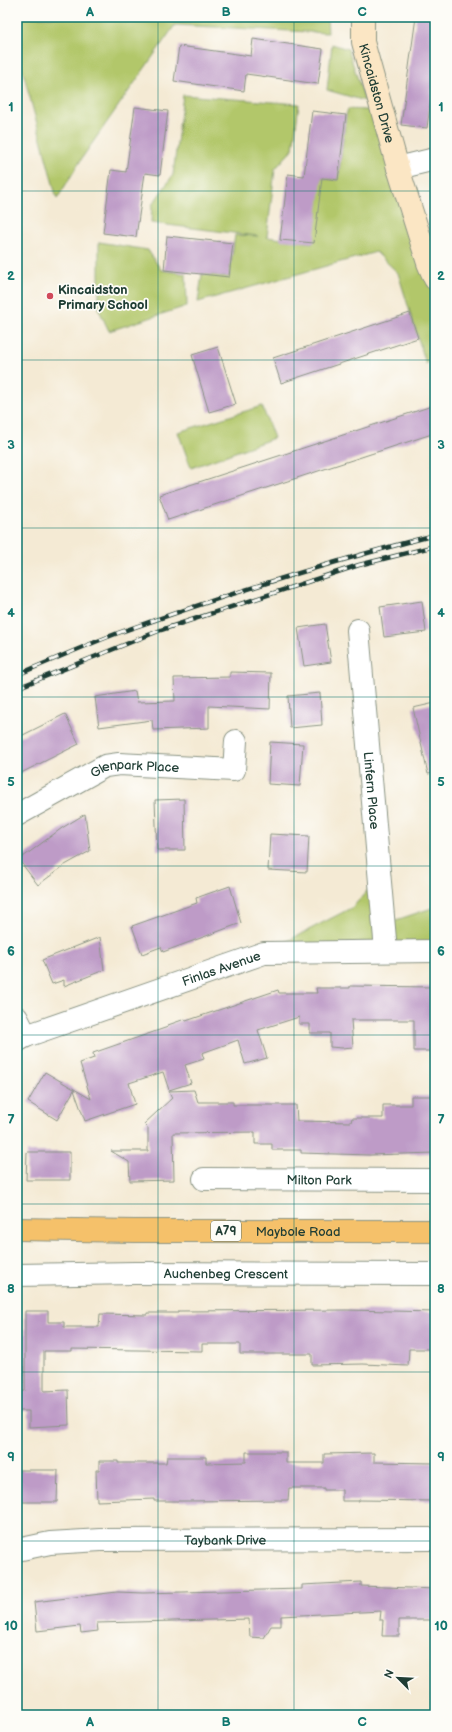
<svg xmlns="http://www.w3.org/2000/svg" width="452" height="1732" font-family="'Balsamiq Sans',sans-serif">
	<style>
		.green { fill: #b2c76b; stroke: #688250 }
		.building { fill: #be9bc7 }
		.lines { fill: none; stroke-linecap: round; stroke-linejoin: round }
		.street-casing { stroke: #8a9484; stroke-width: 24 }
		.secondary-casing { stroke: #8a9484; stroke-width: 24 }
		.primary-casing { stroke: #8a9484; stroke-width: 24 }
		.street { stroke: #fff; stroke-width: 22 }
		.secondary { stroke: #fbe6c4; stroke-width: 22 }
		.primary { stroke: #f5c16b; stroke-width: 22 }
		.rail-casing { stroke: #1f3d34; stroke-width: 4.5 }
		.rail { stroke: #fdfcf7; stroke-width: 3; stroke-dasharray: 9; stroke-linecap: butt }
		.grid { fill: none; stroke: #0f766e; stroke-width: 1; stroke-opacity: 0.55 }
		.poi-dot { fill: #d1495b; stroke: #fdfcf7; stroke-width: 1.5 }
		.labels { text-anchor: middle; stroke-width: 3.5; stroke-linejoin: round; paint-order: stroke }
		.shield { fill: #fdfcf7; stroke: #62766e; stroke-width: 1 }
		.shield-label { font-size: 12px; font-weight: bold; fill: #1f3d34 }
		.street-label { font-size: 13px; fill: #1f3d34; stroke: #fdfcf7 }
		.poi-label { font-size: 13px; font-weight: bold; fill: #1f3d34; stroke: #fdfcf7; text-anchor: start }
		.neatline { fill: none; stroke: #0f766e; stroke-width: 1.5 }
		.grid-label { font-size: 13px; text-anchor: middle; font-weight: bold; fill: #0f766e }
	</style>
	<rect width="100%" height="100%" fill="#fdfcf7"/>
	<filter id="ink" filterUnits="userSpaceOnUse"><feTurbulence type="fractalNoise" baseFrequency=".025" numOctaves="2"/><feDisplacementMap in="SourceGraphic" scale="8" xChannelSelector="R" yChannelSelector="G"/><feConvolveMatrix kernelMatrix="1 2 1 2 8 2 1 2 1" color-interpolation-filters="sRGB"/></filter>
	<filter id="wash" filterUnits="userSpaceOnUse"><feTurbulence type="fractalNoise" baseFrequency=".012" numOctaves="4" result="noise"/><feDisplacementMap in="SourceGraphic" scale="16" xChannelSelector="R" yChannelSelector="G"/><feGaussianBlur stdDeviation="0.9" result="paint"/><feColorMatrix in="noise" values="0 0 0 0 0 0 0 0 0 0 0 0 0 0 0 0 0 1.4 0 .05"/><feComposite in="paint" operator="in"/></filter>
	<g filter="url(#wash)">
		<rect width="100%" height="100%" fill="#f4ead4"/>
		<g class="green">
			<polygon points="17,17 327,17 328,33 175,25 84,155 57,199 17,49"/>
			<polygon points="332,44 348,49 365,101 327,90"/>
			<polygon points="183,95 299,104 293,149 275,169 267,237 313,243 321,178 338,180 346,115 348,109 383,111 435,279 435,357 426,364 398,273 376,252 198,302 202,274 229,277 235,235 258,236 151,223 152,205 173,175"/>
			<polygon points="99,242 148,250 161,270 186,274 187,306 109,331 99,310"/>
			<polygon points="262,406 274,438 191,468 178,432"/>
			<polygon points="380,876 384,924 435,907 435,951 264,953 353,907"/>
		</g>
		<g id="blocks">
			<g class="building">
				<polygon points="416,17 435,17 435,69 427,128 401,125"/>
				<polygon points="253,39 323,49 318,84 246,74 244,91 174,81 179,46 251,56"/>
				<polygon points="135,107 168,111 160,175 145,173 136,237 103,233 111,170 126,172"/>
				<polygon points="312,111 346,115 338,180 322,178 314,243 280,240 288,174 304,176"/>
				<polygon points="167,236 233,243 229,277 164,270"/>
				<polygon points="410,313 418,338 281,383 273,358"/>
				<polygon points="218,347 236,404 209,412 192,355"/>
				<polygon points="435,405 435,433 168,520 159,495"/>
				<polygon points="422,601 426,632 384,637 380,607"/>
				<polygon points="325,624 331,662 304,666 298,628"/>
				<polygon points="230,672 271,673 270,709 209,706 209,728 153,730 152,720 99,727 95,697 135,691 137,702 175,701 174,678 230,677"/>
				<polygon points="320,693 322,725 290,728 288,696"/>
				<polygon points="435,703 435,773 428,774 413,708"/>
				<polygon points="65,714 79,744 17,775 17,738"/>
				<polygon points="270,742 303,744 300,786 268,784"/>
				<polygon points="184,799 185,850 157,850 155,800"/>
				<polygon points="85,814 90,851 65,865 38,885 19,860 62,828"/>
				<polygon points="270,834 309,836 307,872 268,870"/>
				<polygon points="230,886 241,923 163,952 161,947 142,954 132,926 197,903 196,898"/>
				<polygon points="100,937 104,970 64,986 64,980 52,984 42,960"/>
				<polygon points="350,986 435,987 435,1051 414,1051 414,1020 351,1020 353,1047 342,1048 330,1047 330,1033 310,1033 310,1024 299,1024 299,1017 258,1030 267,1058 245,1064 238,1040 202,1053 204,1059 185,1065 191,1083 169,1090 163,1072 129,1083 135,1104 85,1121 74,1090 57,1120 28,1102 45,1072 91,1099 80,1063 94,1058 93,1053 168,1027 168,1025 185,1019 186,1021 278,990 279,993 317,993 316,988 350,988"/>
				<polygon points="194,1090 198,1102 233,1102 233,1105 296,1105 297,1121 351,1122 352,1118 383,1118 383,1105 411,1105 411,1096 435,1096 435,1153 370,1155 301,1153 301,1150 272,1150 272,1144 255,1144 255,1132 173,1133 174,1180 130,1181 129,1162 111,1151 148,1151 148,1128 144,1124 172,1098 169,1091"/>
				<polygon points="27,1152 70,1152 70,1180 26,1180"/>
				<polygon points="347,1310 435,1312 435,1349 409,1349 408,1366 363,1364 312,1365 312,1354 240,1354 240,1344 202,1344 202,1351 72,1349 72,1351 44,1351 44,1391 68,1390 69,1425 29,1427 29,1411 17,1411 17,1392 25,1391 25,1311 48,1311 48,1322 64,1322 64,1327 99,1327 100,1314 147,1315 147,1313 178,1313 178,1311"/>
				<polygon points="246,1452 286,1452 286,1463 324,1463 324,1454 374,1453 374,1462 435,1463 435,1501 359,1500 359,1501 342,1501 342,1490 324,1490 324,1488 289,1488 288,1500 187,1501 154,1501 154,1499 97,1501 96,1470 99,1470 99,1461 118,1461 118,1463 166,1463 167,1457 206,1457 206,1463 246,1462"/>
				<polygon points="19,1470 58,1470 57,1502 18,1502"/>
				<polygon points="361,1582 361,1586 435,1589 435,1620 399,1620 399,1636 382,1636 383,1620 380,1620 381,1611 281,1616 281,1626 271,1626 264,1638 250,1637 249,1619 97,1623 98,1631 81,1633 80,1626 37,1631 34,1602 117,1592 143,1593 302,1589 302,1585"/>
			</g>
		</g>
	</g>
	<g filter="url(#ink)">
		<use href="#blocks" fill-opacity="0" stroke="#8a9484" stroke-width="1"/>
		<g class="lines">
			<g class="street-casing">
				<g id="street">
					<polyline points="398,168 435,159"/>
					<path id="s1" d="M358,630L386,951"/>
					<path id="s2" d="M17,815L105,766L119,764L234,770L236,741"/>
					<polyline points="17,1018 26,1036"/>
					<path id="s3" d="M17,1041L26,1036L264,953L435,951"/>
					<path id="s4" d="M204,1179L435,1180"/>
					<path id="s5" d="M17,1275L135,1273L435,1274"/>
					<path id="s6" d="M17,1550L50,1543L101,1540L435,1539"/>
				</g>
			</g>
			<g class="secondary-casing">
				<g id="secondary">
					<path id="s7" d="M363,17V42L398,168L428,263L435,279"/>
				</g>
			</g>
			<g class="primary-casing">
				<g id="primary">
					<path id="s8" d="M17,1229L135,1231H435"/>
				</g>
			</g>
			<use href="#street" class="street"/>
			<use href="#secondary" class="secondary"/>
			<use href="#primary" class="primary"/>
			<g class="rail-casing">
				<g id="rail">
					<path d="M17,675C50,661 84,646 118,633C222,596 328,562 435,535"/>
					<polyline points="17,688 161,630 359,565 435,546"/>
				</g>
			</g>
			<use href="#rail" class="rail"/>
		</g>
	</g>
	<path class="grid" d="M158,17V1715M294,17V1715M17,191H435M17,360H435M17,528H435M17,697H435M17,866H435M17,1035H435M17,1204H435M17,1372H435M17,1541H435"/>
	<circle class="poi-dot" cx="50" cy="296" r="4"/>
	<g class="labels">
		<rect class="shield" x="211" y="1221" width="30" height="20" rx="3"/>
		<g class="shield-label">
			<text x="226" y="1235">A79</text>
		</g>
		<g class="street-label">
			<text dy="5" stroke="none"><textPath href="#s7" startOffset="78">Kincaidston Drive</textPath></text>
			<text dy="5" stroke="none"><textPath href="#s2" startOffset="130">Glenpark Place</textPath></text>
			<text dy="5" stroke="none"><textPath href="#s1" startOffset="161">Linfern Place</textPath></text>
			<text dy="5" stroke="none"><textPath href="#s3" startOffset="217">Finlas Avenue</textPath></text>
			<text dy="5" stroke="none"><textPath href="#s4" startOffset="115">Milton Park</textPath></text>
			<text dy="5" stroke="none"><textPath href="#s8" startOffset="281">Maybole Road</textPath></text>
			<text dy="5" stroke="none"><textPath href="#s5" startOffset="209">Auchenbeg Crescent</textPath></text>
			<text dy="5" stroke="none"><textPath href="#s6" startOffset="209">Taybank Drive</textPath></text>
		</g>
		<g class="poi-label">
			<text x="58" y="294">Kincaidston<tspan x="58" dy="15">Primary School</tspan></text>
		</g>
	</g>
	<rect width="452" height="1732" fill="none" stroke="#fdfcf7" stroke-width="44"/>
	<g transform="translate(398 1678) rotate(294)" stroke="#fdfcf7" stroke-width="3" paint-order="stroke">
	<path d="M0-3L7 15L0 10L-7 15Z" fill="#1f3d34"/>
	<text y="-6" font-size="11" font-weight="bold" text-anchor="middle" fill="#1f3d34">N</text>
	</g>
	<rect x="22" y="22" width="408" height="1688" class="neatline"/>
	<g class="grid-label">
		<text x="90" y="16">A</text>
		<text x="226" y="16">B</text>
		<text x="362" y="16">C</text>
		<text x="11" y="111">1</text>
		<text x="441" y="111">1</text>
		<text x="11" y="280">2</text>
		<text x="441" y="280">2</text>
		<text x="11" y="449">3</text>
		<text x="441" y="449">3</text>
		<text x="11" y="617">4</text>
		<text x="441" y="617">4</text>
		<text x="11" y="786">5</text>
		<text x="441" y="786">5</text>
		<text x="11" y="955">6</text>
		<text x="441" y="955">6</text>
		<text x="11" y="1124">7</text>
		<text x="441" y="1124">7</text>
		<text x="11" y="1293">8</text>
		<text x="441" y="1293">8</text>
		<text x="11" y="1461">9</text>
		<text x="441" y="1461">9</text>
		<text x="11" y="1630">10</text>
		<text x="441" y="1630">10</text>
		<text x="90" y="1726">A</text>
		<text x="226" y="1726">B</text>
		<text x="362" y="1726">C</text>
	</g>
</svg>
